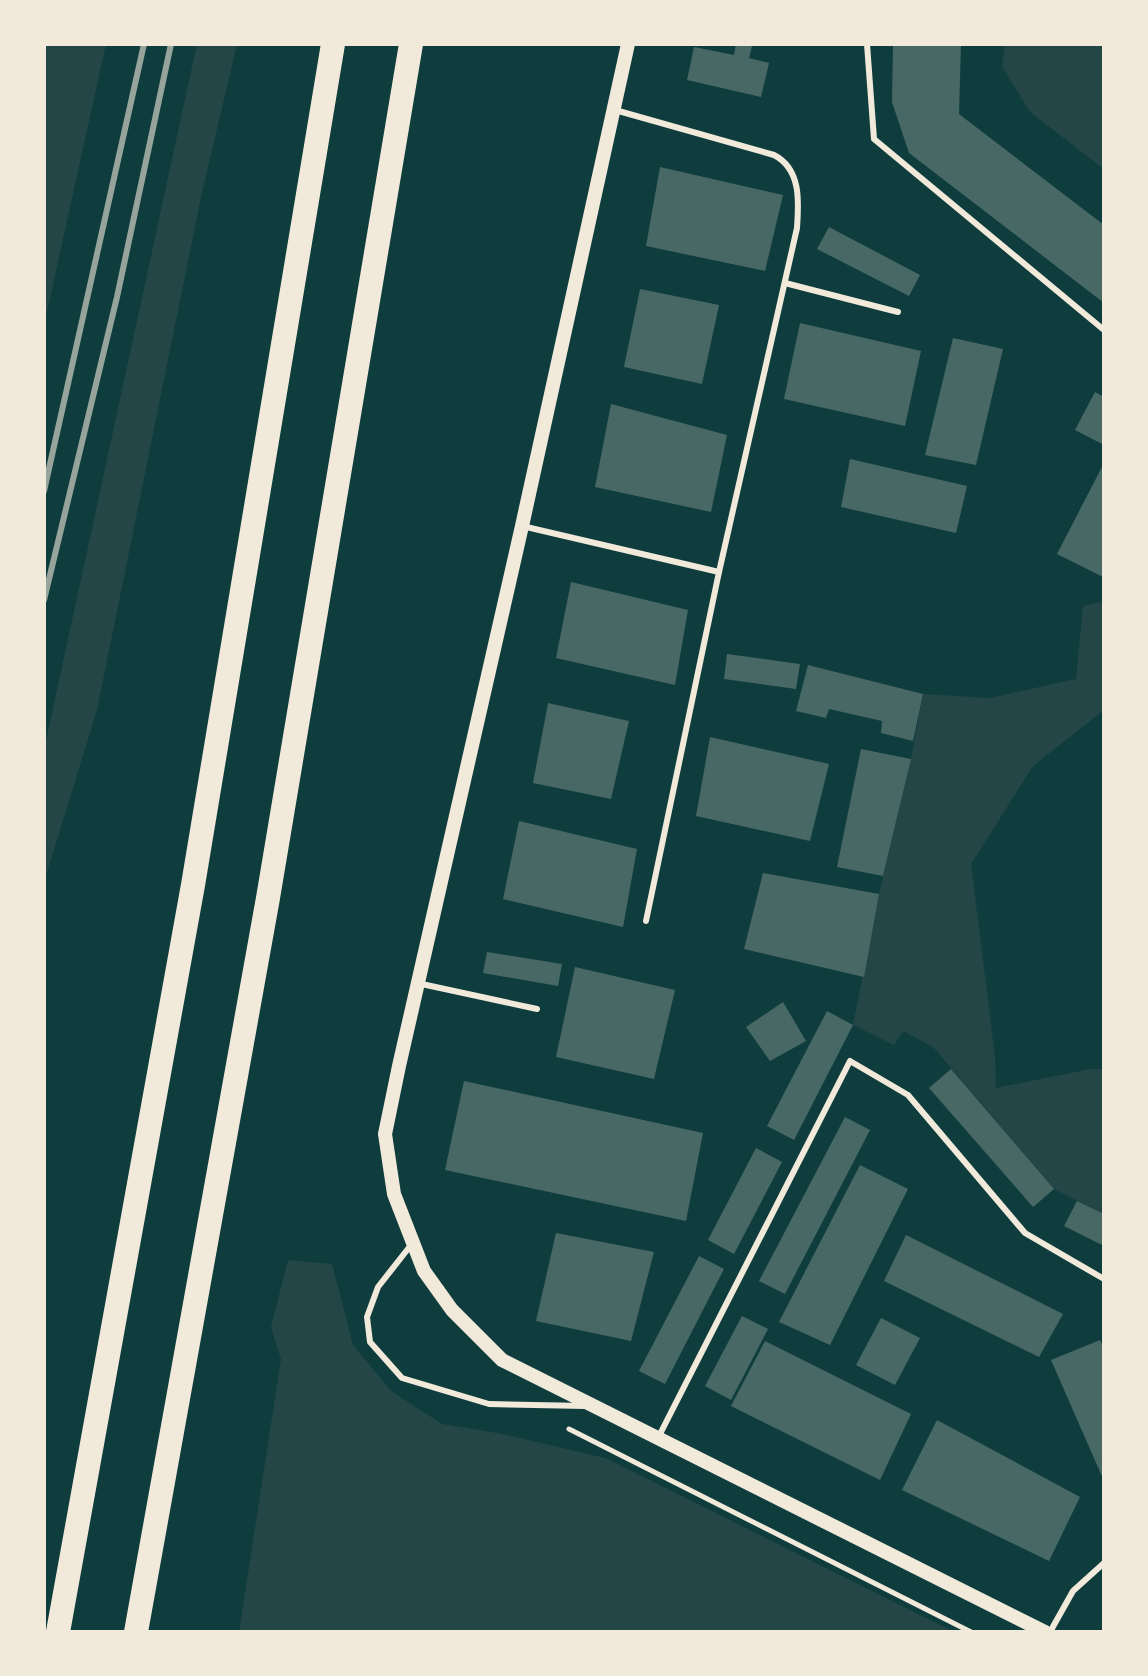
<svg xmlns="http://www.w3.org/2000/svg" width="1148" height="1676" font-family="'Asap Condensed',sans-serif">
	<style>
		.green { fill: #244646 }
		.building { fill: #486865 }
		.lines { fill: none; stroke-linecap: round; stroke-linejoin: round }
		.path { stroke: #f1e9da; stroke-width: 5 }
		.service { stroke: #f1e9da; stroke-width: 6 }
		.tertiary { stroke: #f1e9da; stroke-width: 14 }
		.motorway { stroke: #f1e9da; stroke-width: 24 }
		.rail { stroke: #97a49c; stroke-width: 6 }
	</style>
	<rect width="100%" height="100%" fill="#0f3d3e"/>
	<g class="green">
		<polygon points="44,44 106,44 44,325"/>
		<polygon points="197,44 237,44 201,197 97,710 44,882 44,750"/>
		<polygon points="1005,44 1104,44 1104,169 1030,112 1002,67"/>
		<polygon points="1104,601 1104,710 1033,766 971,864 995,1057 996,1088 1090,1069 1104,1069 1104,1214 1054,1189 933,1047 903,1031 894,1045 853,1025 879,894 911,759 923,694 990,698 1076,679 1083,606"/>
		<polygon points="288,1260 332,1264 353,1345 391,1391 442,1424 503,1434 605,1458 954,1632 239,1632 281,1359 271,1327"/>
	</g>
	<g class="building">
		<polygon points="736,44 752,46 749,58 769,63 761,97 687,80 694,47 734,55"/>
		<polygon points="893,44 961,44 959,114 1104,225 1104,303 909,153 892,102"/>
		<polygon points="660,167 783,195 765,271 646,246"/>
		<polygon points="829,227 920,275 909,296 817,249"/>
		<polygon points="640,289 719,305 702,384 624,367"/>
		<polygon points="800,323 921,351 905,426 784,399"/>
		<polygon points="953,338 1003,349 976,465 925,455"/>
		<polygon points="1095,392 1104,397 1104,445 1075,430"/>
		<polygon points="611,404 727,435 711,512 595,487"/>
		<polygon points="850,459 967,486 956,533 841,507"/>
		<polygon points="1104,463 1104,575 1103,577 1057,554"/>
		<polygon points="571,582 688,610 675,685 556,658"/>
		<polygon points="727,654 800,664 796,689 724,679"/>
		<polygon points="808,665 923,694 913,741 881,733 882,721 829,709 826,718 796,711"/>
		<polygon points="548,703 629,721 611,799 533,783"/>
		<polygon points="710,737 829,764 810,841 696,816"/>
		<polygon points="861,749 911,759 883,876 837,867"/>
		<polygon points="519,821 637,849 623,927 503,899"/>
		<polygon points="763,873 879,894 864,977 744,949"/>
		<polygon points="487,952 562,964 558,986 483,973"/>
		<polygon points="575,967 675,990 654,1079 556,1057"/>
		<polygon points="783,1002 806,1041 770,1061 746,1027"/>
		<polygon points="827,1011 853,1025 794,1140 767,1126"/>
		<polygon points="951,1069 1054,1189 1033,1207 929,1088"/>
		<polygon points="464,1081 703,1133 686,1221 445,1170"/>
		<polygon points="845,1117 870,1130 785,1294 759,1281"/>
		<polygon points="756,1148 782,1162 734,1254 708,1240"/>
		<polygon points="860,1165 908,1189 830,1345 779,1322"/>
		<polygon points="1077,1201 1104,1214 1104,1246 1064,1226"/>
		<polygon points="556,1233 654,1252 631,1341 536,1321"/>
		<polygon points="906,1235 1063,1314 1039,1357 884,1281"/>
		<polygon points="699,1256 724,1269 665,1384 639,1371"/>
		<polygon points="742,1316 768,1329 731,1400 705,1386"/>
		<polygon points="881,1318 920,1338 895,1385 856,1365"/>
		<polygon points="1100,1340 1104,1349 1104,1481 1051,1360"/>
		<polygon points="765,1341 911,1414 880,1480 731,1406"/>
		<polygon points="937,1420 1080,1497 1049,1561 902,1490"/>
	</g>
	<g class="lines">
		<polyline class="path" points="569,1429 971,1632"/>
		<g class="service">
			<polyline points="867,44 874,139 1104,330"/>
			<path d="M615,110L774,155C801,169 799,201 797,228L719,572"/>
			<polyline points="785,283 898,312"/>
			<polyline points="522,526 719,572 646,921"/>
			<polyline points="417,983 537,1009"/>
			<polyline points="411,1245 378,1287 367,1317 370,1342 402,1378 489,1404 585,1406"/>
			<polyline points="658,1438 850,1061 908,1095 1025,1233 1104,1279"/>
			<polyline points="1050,1632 1073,1591 1104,1563"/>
		</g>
		<polyline class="tertiary" points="628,44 522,526 399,1066 385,1134 394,1194 424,1271 452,1310 502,1360 1045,1632"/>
		<g class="motorway">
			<polyline points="58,1632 193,885 333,44"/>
			<polyline points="136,1632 268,898 411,44"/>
		</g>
		<g class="rail">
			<polyline points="44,491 144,44"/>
			<polyline points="44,600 117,297 171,44"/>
		</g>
	</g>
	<rect width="1148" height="1676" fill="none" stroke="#f1e9da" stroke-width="92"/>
</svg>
